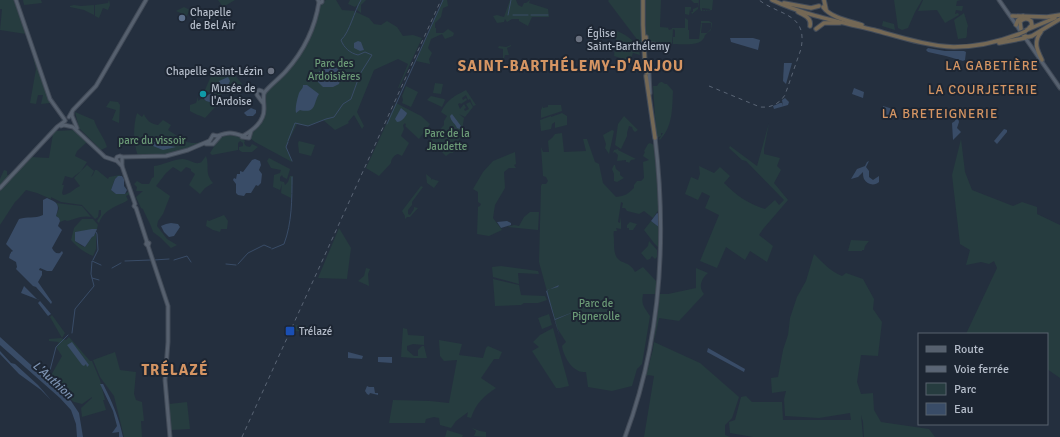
<svg xmlns="http://www.w3.org/2000/svg" width="1060" height="437" font-family="Signika,sans-serif">
	<style>
		.green { fill: #263c3f }
		.water { fill: #394c67 }
		.lines { fill: none; stroke-linecap: round; stroke-linejoin: round }
		.stream { stroke: #394c67; stroke-width: 1 }
		.major-casing { stroke: #414a57; stroke-width: 5 }
		.highway-casing { stroke: #434c59; stroke-width: 5.5 }
		.major { stroke: #56606e; stroke-width: 3 }
		.highway { stroke: #746855; stroke-width: 3.5 }
		.rail { stroke: #5a6575; stroke-width: 1; stroke-dasharray: 4 4; stroke-linecap: butt }
		.highway-bridge-casing { stroke: #434c59; stroke-width: 5.5; stroke-linecap: butt }
		.highway-bridge { stroke: #746855; stroke-width: 3.5 }
		.service-dot { fill: #5c6f8a; stroke: #1d2633; stroke-width: 1.5 }
		.worship-dot { fill: #6b7280; stroke: #1d2633; stroke-width: 1.5 }
		.culture-dot { fill: #0f9aa8; stroke: #1d2633; stroke-width: 1.5 }
		.transit-dot { fill: #1a4fb4; stroke: #1d2633; stroke-width: 1.5 }
		.labels { text-anchor: middle; stroke-width: 4; stroke-linejoin: round; paint-order: stroke }
		.poi-label { font-size: 11px; fill: #b4bcc9; stroke: #1d2633; text-anchor: start }
		.park-label { font-size: 11px; fill: #6b9a76; stroke: #1d2633 }
		.water-label { font-size: 12px; font-style: italic; fill: #7c92b1; stroke: #1d2633 }
		.quarter-label { font-size: 13px; letter-spacing: 1px; fill: #d59563; stroke: #1d2633 }
		.district-label { font-size: 15px; font-weight: bold; letter-spacing: 1px; fill: #d59563; stroke: #1d2633 }
	</style>
	<rect width="100%" height="100%" fill="#242f3e"/>
	<g class="green">
		<polygon points="0,0 14,0 26,34 0,30 2,9 0,9"/>
		<polygon points="23,0 41,0 42,3 24,5"/>
		<polygon points="109,0 110,5 108,10 103,8 99,18 95,16 95,5 108,3"/>
		<polygon points="218,0 235,0 223,7"/>
		<path d="M326,0H336L342,10L355,11L354,13L356,12L369,18L374,24L381,25L387,21L397,27L403,36L413,35L422,38L399,88H398L408,64L398,59L374,70L357,112L364,126L362,129L354,115L348,122L349,123L335,130L323,120L308,126L297,124L286,146L292,162L255,142L251,139C249,129 261,126 264,118C267,109 263,101 265,93L301,53L321,4Z"/>
		<polygon points="350,0 366,0 361,5 361,13 357,10 357,5 355,7 348,4"/>
		<polygon points="443,0 447,0 448,6 443,8 441,17 435,23 435,28 436,28 436,33 443,33 448,29 454,33 453,36 445,39 442,34 431,39 428,48 432,53 429,59 430,64 416,61"/>
		<polygon points="510,0 516,0 518,5 522,7 524,3 526,3 530,0 529,3 548,9 549,17 532,17 531,19 528,26 519,21 519,19 512,19 507,22 505,19 504,22 497,23 493,16 497,15 504,17"/>
		<polygon points="609,0 643,0 642,43 639,42 608,1"/>
		<path d="M646,0H661L660,27L671,28H668L669,30L672,29V28H685V18L688,20V30H689V39H699L701,23L702,24L701,33H707L711,29V23H701V21H709L712,23L711,30L705,35C703,47 683,44 673,44V37H675V30L673,29L672,44H650L646,40Z"/>
		<polygon points="691,0 699,0 698,9 692,14 690,9 689,15 685,14 685,7 691,7 691,12 693,12 693,9 698,7 698,3 694,3"/>
		<polygon points="700,0 713,0 712,10 706,11 706,10 709,11 710,9 702,8 702,11 705,10 705,11 701,11 700,8"/>
		<polygon points="894,0 922,0 915,12 908,28 902,30 898,28"/>
		<polygon points="923,0 961,0 957,1 956,6 963,6 962,11 956,10 955,14 958,13 959,15 945,23 937,10 918,11"/>
		<polygon points="74,5 81,6 94,5 94,15 84,10 70,7 70,6"/>
		<polygon points="184,7 190,10 191,7 193,9 192,11 189,11 187,16 176,11"/>
		<path d="M964,13L968,26C966,30 968,34 966,38L958,39L954,20Z"/>
		<polygon points="883,21 894,24 895,30 882,26"/>
		<path d="M617,31C627,35 639,43 640,55L633,53L630,61L614,56L616,37H615V32Z"/>
		<polygon points="511,45 511,46 507,48 509,55 505,55 504,59 503,59 503,49 498,48 499,46 506,47"/>
		<polygon points="33,57 36,63 53,104 50,103 41,104 43,95 38,95 36,104 30,103 36,69"/>
		<path d="M224,68L231,70L242,84L240,87L236,84L234,85L233,89L235,91L232,94L231,91L229,90L224,91L220,95L216,106L205,118C200,115 196,115 190,111V105L196,103L198,97V101L202,98L206,101L211,102L215,96L205,90L211,76H214Z"/>
		<path d="M661,82H662L665,84H667L673,91C672,109 673,126 660,140L659,139L663,133H661V136L657,138L656,137L657,135L656,132L653,86H657L659,83Z"/>
		<polygon points="435,83 443,84 441,94 433,93"/>
		<polygon points="406,86 418,92 411,107 402,103 403,100 402,96"/>
		<path d="M466,90L476,105L473,106L470,99L468,100L466,95L462,98L463,100L466,98L467,100L461,104L460,103L458,104L460,109L464,104L466,107L465,106L466,108L464,109L465,111L469,109L466,104L470,102L473,107L465,117L459,114L464,118L461,136L453,153H450L446,156L440,150H434L436,146L430,141L444,125V121L447,116L441,112C448,99 453,97 466,90Z"/>
		<polygon points="431,96 444,99 445,100 442,107 427,100"/>
		<polygon points="110,101 118,102 120,105 119,123 112,120 116,110 106,107"/>
		<path d="M396,103L421,116L430,124L419,139L405,126L406,125L405,123L403,125L404,129L401,136L409,143L402,156L398,154C394,155 391,159 391,163L379,176L366,168Z"/>
		<polygon points="548,105 561,105 562,111 541,118 541,110 543,106 543,108 548,107"/>
		<path d="M75,112L94,120C97,130 104,137 107,147L101,150L79,128Z"/>
		<path d="M137,113L142,117L144,114C146,120 151,124 158,125L163,120L171,125L168,130L187,142L192,143H197L208,140C182,153 167,155 138,156C133,142 133,126 137,113Z"/>
		<polygon points="562,113 567,116 567,125 555,128 555,122 552,124 551,129 541,131 540,120 551,116 551,117"/>
		<polygon points="624,116 638,130 635,132 633,130 632,127 629,126 627,133 627,136 621,149 615,145 618,124"/>
		<path d="M769,123L764,149V154L780,158L777,166L781,170L774,183L788,200L763,229L759,235L773,246L767,262L750,251L745,260L726,247L717,268L700,261L719,215L705,208L710,196L702,192L698,200L685,194L691,177L698,180L700,174L699,166L714,173L720,167L730,176L724,183C737,196 747,203 765,209L775,200L779,205L784,200L746,161L742,160L729,148L730,146L757,166Z"/>
		<path d="M74,130L87,142L77,151L75,156L87,162L81,171L72,178L65,176L62,185H64L62,193L63,195C71,194 73,189 80,186L74,178L87,165L94,171L91,177L93,175L95,170H97L108,179L109,177L120,175L121,177H118L115,179L111,190L116,194H125L129,191L130,194L126,196L128,200C115,208 105,208 99,223L97,221L101,215V210H99L98,217L95,219L82,205L61,202L51,197V199L37,193L26,190L20,197L15,202L0,225V190L31,157L49,158L53,134L56,131Z"/>
		<polygon points="612,130 614,131 609,154 605,148 606,144 603,135"/>
		<path d="M562,133L564,152L586,151L583,139H587L595,162L599,164L603,183L616,197C625,196 628,194 634,188V185L637,181H641L644,178L643,162L649,160L643,156L645,152L644,151L648,144L650,143L654,145L659,209L653,218L644,211L639,214L627,211L625,208H622L623,203L621,202L618,222L620,223L621,217V229L616,228L617,231H614C613,235 614,236 614,240C613,270 627,256 635,272L643,267L656,281V294H643C641,305 644,307 650,316L642,364L637,369L632,386L612,391L588,387L586,372C583,372 579,372 577,370C569,366 563,354 562,346L566,342L557,328L539,262L541,186L542,184H546L548,181L546,177L543,176L541,147L543,152H549L548,141L552,138L555,134Z"/>
		<path d="M227,135C234,135 240,136 245,141L244,143L246,146L250,147L252,144L258,147L252,152H242L239,150V147L243,146V143L240,141L238,143V150L212,155L210,153L220,137Z"/>
		<polygon points="961,139 965,172 972,190 1013,206 1022,202 1037,207 1037,214 1060,225 1060,378 1047,369 1047,334 966,334 997,268 994,261 989,264 981,262 966,265 970,250 960,244 952,175"/>
		<polygon points="299,141 315,145 311,156 299,153 298,143"/>
		<polygon points="618,149 618,150 636,159 631,160 629,163 628,162 626,162 626,160 617,161 618,155 615,152 613,153 614,150"/>
		<polygon points="515,152 516,164 514,165 516,168 509,168 504,172 505,188 495,205 493,218 502,230 489,236 477,234 478,207 480,206 481,204 478,202 478,192 473,189 483,172 493,161"/>
		<path d="M206,156C210,167 204,172 213,183L205,188L200,194L189,185L195,174L191,171V169L186,167L181,172L173,167L166,173L156,186L170,196L163,214L158,221L157,226L167,239L177,245L171,248L161,238L153,232C151,224 146,217 143,209L141,208L136,197L143,191H136L137,187L134,184L137,181L142,184H149L152,178L154,177V166C164,165 173,159 183,159C188,159 194,164 199,163C202,163 204,158 206,156Z"/>
		<polygon points="269,158 290,169 287,179 283,177 282,175 280,177 280,181 284,182 285,185 288,182 290,176 293,176 291,198 281,193 282,184 280,190 273,187 274,175 280,173 281,170 271,168 267,161"/>
		<polygon points="614,165 615,165 616,169 620,172 620,175 624,178 617,182 614,181 614,174 612,169"/>
		<polygon points="4,170 7,171 7,175 11,174 0,187 0,179"/>
		<polygon points="426,174 431,178 431,180 432,179 439,181 434,188 427,183"/>
		<polygon points="421,186 423,187 412,202 412,205 408,210 408,214 410,215 414,209 414,207 418,208 410,217 407,217 405,219 405,216 402,211"/>
		<path d="M56,203L82,206L91,217C82,215 75,219 67,221L65,220L60,222L59,218L56,216L59,208Z"/>
		<polygon points="530,212 539,212 538,230 507,227 514,225 519,226 524,217"/>
		<polygon points="224,215 228,221 227,229 221,229 220,232 213,230 206,226 207,220 209,221"/>
		<path d="M82,219H93L98,225L97,229L75,232V241L82,246L85,247L92,237L94,236L96,233V249L93,256C85,253 76,246 71,240L74,228Z"/>
		<polygon points="651,221 660,228 659,248 654,243 644,230"/>
		<polygon points="630,222 637,224 633,230 629,230 629,228 627,228 627,225"/>
		<polygon points="339,228 351,248 347,279 318,278"/>
		<polygon points="851,240 869,241 865,246 864,250 862,250 862,251 848,251"/>
		<polygon points="649,241 657,250 657,257 655,259 652,256 650,259 647,260 641,253 648,246"/>
		<path d="M814,254C823,263 830,271 842,276L846,273L863,279L874,299L873,309L882,322L878,356L861,355L857,382L861,394L873,393L874,410L881,422L929,429L935,437H864L863,422L861,415L863,437H753L730,433L729,422L735,420L741,397L746,396L752,402H782L783,420H851L850,413L819,418L785,416L784,399L786,391L772,393L771,378L778,377L783,350L788,335L790,318L797,297L806,281Z"/>
		<polygon points="501,266 538,271 539,274 518,273 519,284 493,277 492,267"/>
		<polygon points="366,268 370,269 368,274 369,286 358,281 364,276"/>
		<path d="M696,268L708,273C701,279 698,287 704,294L679,321L659,318L654,342L700,363L739,397L732,418L725,425V435L730,437H644L654,376L648,375L646,376L653,349L660,294H668L696,288Z"/>
		<polygon points="493,279 519,285 521,295 545,296 547,300 538,303 524,303 521,305 495,306"/>
		<polygon points="549,314 552,325 542,329 538,318"/>
		<polygon points="52,315 65,333 62,338 50,317"/>
		<polygon points="296,325 307,326 310,332 293,331 295,326"/>
		<polygon points="403,328 407,329 408,335 424,336 424,345 413,344 407,346 407,350 414,356 418,356 418,350 422,346 424,346 427,358 414,358 401,357"/>
		<polygon points="553,328 569,386 560,388 556,388 532,351 539,347 533,342 540,335"/>
		<polygon points="69,337 90,361 92,361 100,380 105,400 103,400 106,410 82,417 81,408 92,398 92,397 82,404 74,402 49,379 62,356 56,347 59,342 49,341 49,339 61,338 66,340"/>
		<path d="M439,340L462,344L459,355L483,358L486,348L488,346L502,352L499,359H494L481,378L496,388C484,396 476,403 471,418L467,417L468,412L456,421L451,428L440,425L439,418L434,417L426,419L425,423H389L393,400L430,401L449,403L457,360L444,361L440,356Z"/>
		<polygon points="115,352 120,370 136,372 134,394 136,400 142,402 144,421 141,421 142,437 124,437 114,396 100,377 93,360"/>
		<polygon points="187,402 190,429 171,430 169,404"/>
		<polygon points="472,428 480,431 486,432 486,437 474,436 476,431"/>
		<polygon points="447,430 463,435 462,437 445,437"/>
	</g>
	<g class="water">
		<polygon points="730,38 753,38 760,40 758,50 731,42"/>
		<polygon points="358,41 361,42 364,50 360,51 354,48 354,43"/>
		<polygon points="928,48 945,51 964,51 966,52 965,60 963,61 946,56 928,52 926,50"/>
		<polygon points="784,63 792,63 786,84 783,81"/>
		<polygon points="333,66 338,69 341,76 339,84 333,87 323,87 318,82 317,73 323,69"/>
		<polygon points="228,77 230,81 227,88 220,85 219,81"/>
		<path d="M303,85H307L319,94C313,103 317,114 300,110L296,113C295,108 297,99 299,93C301,89 303,89 303,85Z"/>
		<polygon points="854,88 864,92 863,98 852,94"/>
		<polygon points="210,94 217,98 213,103 206,101 204,99 205,96"/>
		<polygon points="785,98 789,102 788,105 774,109 773,106 780,103 782,103 783,106 782,100"/>
		<polygon points="883,106 893,109 892,118 882,119"/>
		<polygon points="251,108 256,110 256,113 253,116 247,116 244,113 245,112"/>
		<path d="M401,108L407,113C406,117 401,122 397,122L395,119Z"/>
		<path d="M452,114L461,126L460,129L457,128C455,123 451,122 450,116Z"/>
		<polygon points="956,118 958,118 959,122 957,128 961,132 953,140 952,123 955,121"/>
		<polygon points="1004,129 1007,130 1007,132 997,144 994,141"/>
		<polygon points="159,136 163,137 159,144 176,147 163,150 153,146 152,142 158,142 158,141 154,140"/>
		<polygon points="255,159 260,161 261,165 259,170 262,174 261,183 258,186 256,185 251,193 246,193 244,196 238,195 236,193 236,184 233,180 234,178 236,179 237,174 240,174 240,171 243,172 252,160"/>
		<path d="M869,161L866,167L869,171V177L873,180L879,176V182C875,186 867,185 864,179C863,177 863,174 863,172L858,177L851,179L857,169L865,166L867,162Z"/>
		<polygon points="118,176 122,176 124,179 124,186 127,190 125,194 116,194 111,190 115,179"/>
		<path d="M47,198C58,203 60,204 56,216L59,218L60,221L58,226L62,230L52,248C54,252 56,254 60,253L62,251L63,253L52,271H47L40,268L39,270L42,271V275L38,282L52,302L51,304L36,287L33,286L16,269L17,267L16,262L9,258L10,254L11,253V252L13,251L6,244L19,219C28,216 34,219 43,215V200Z"/>
		<polygon points="657,213 659,214 660,228 651,221"/>
		<polygon points="507,221 511,223 511,225 501,228 497,222"/>
		<polygon points="171,223 178,224 180,227 174,236 169,237 164,232 161,226 166,224"/>
		<polygon points="92,229 97,229 94,236 92,237 85,247 75,241 75,232"/>
		<polygon points="559,285 558,287 547,290 555,319 576,311 555,320 560,338 567,354 560,338 546,291"/>
		<polygon points="24,286 38,300 39,300 21,293"/>
		<polygon points="40,301 51,314 48,316 38,303"/>
		<polygon points="0,337 71,401 79,413 83,437 77,437 76,424 71,410 60,398 0,345"/>
		<polygon points="72,342 89,365 87,367 86,364 84,366 82,365 67,345"/>
		<polygon points="708,348 745,369 744,372 707,352"/>
		<polygon points="0,351 11,363 15,364 38,385 51,400 41,390 19,374 0,354"/>
		<polygon points="348,352 363,356 362,359 348,358"/>
		<polygon points="378,357 392,357 392,363 378,362"/>
		<path d="M100,384H103C112,401 119,418 123,437H119V432L112,433L117,426L113,411Z"/>
		<polygon points="367,386 369,387 374,387 375,393 378,393 378,395 370,393 369,395 367,394 365,391"/>
	</g>
	<g class="lines">
		<g class="stream">
			<polyline points="508,15 511,0"/>
			<polyline points="513,15 528,15"/>
			<polyline points="531,15 548,15"/>
			<polyline points="387,124 443,0"/>
			<path d="M288,141L295,123L308,126L326,119L334,117L343,104L351,99L360,74L372,55L365,52L358,55C350,53 344,48 341,40C350,32 354,11 361,0"/>
			<polyline points="288,142 286,147 292,161"/>
			<path d="M272,249L284,244C292,223 292,199 292,177"/>
			<polyline points="93,260 98,250 97,234 96,232"/>
			<polyline points="154,260 169,259"/>
			<polyline points="174,260 187,256 191,262"/>
			<polyline points="125,261 151,260"/>
			<polyline points="226,264 236,265"/>
			<polyline points="238,264 248,253 264,245 271,248"/>
			<polyline points="112,268 121,263"/>
			<polyline points="92,278 99,280"/>
			<polyline points="72,333 75,309 94,286 91,274 92,261 101,265"/>
			<polyline points="48,378 56,347 68,335"/>
		</g>
		<g class="major-casing">
			<g id="major">
				<polyline points="16,0 50,99 65,120"/>
				<polyline points="318,0 320,3 322,2 322,0"/>
				<polyline points="999,0 1060,88"/>
				<polyline points="649,73 650,93"/>
				<path d="M264,93C270,85 279,79 286,71C303,52 315,28 319,2"/>
				<polyline points="72,113 72,116 77,128"/>
				<polyline points="69,117 73,110 96,86 146,0"/>
				<polyline points="61,126 64,125 73,127 105,157 117,161 122,166"/>
				<path d="M217,136C229,132 231,132 243,136C253,130 264,122 264,109C264,103 263,99 264,93L262,91L259,90L257,92V95L263,103"/>
				<polyline points="242,137 249,138 251,131"/>
				<polyline points="209,142 213,135 217,136"/>
				<polyline points="206,144 213,144 220,136"/>
				<polyline points="122,157 166,156 188,150 209,141"/>
				<polyline points="117,161 116,159 117,157 120,156 122,157 122,166 135,204 134,206 136,208 147,242"/>
				<polyline points="0,188 57,127 65,121"/>
				<polyline points="148,246 149,243 147,242 146,244 148,246 168,306 168,342 165,380 170,437"/>
				<path d="M625,437C661,341 667,238 655,137"/>
			</g>
		</g>
		<g class="highway-casing">
			<g id="highway">
				<polyline points="643,0 643,25 645,65"/>
				<path d="M772,0C804,15 840,22 874,30C900,37 927,46 954,47C977,47 998,42 1019,34"/>
				<polyline points="824,0 826,9"/>
				<polyline points="784,3 811,8 819,6"/>
				<path d="M823,7C831,18 850,21 862,25"/>
				<path d="M798,12C804,15 812,18 810,26"/>
				<polyline points="1012,16 1047,17 1060,15"/>
				<polyline points="1016,25 1018,20 1023,16"/>
				<polyline points="816,29 824,23 840,23"/>
				<path d="M1021,29L1020,22C1023,18 1028,18 1031,21L1032,25L1029,28"/>
				<polyline points="1024,31 1055,18"/>
				<path d="M1041,32C1033,42 1037,50 1042,60"/>
				<polyline points="1023,35 1028,37 1032,36 1060,19"/>
				<polyline points="646,37 646,41 649,44 659,45"/>
				<polyline points="999,43 1025,38"/>
				<polyline points="646,68 647,73"/>
				<polyline points="646,76 655,138"/>
			</g>
		</g>
		<use href="#major" class="major"/>
		<use href="#highway" class="highway"/>
		<g class="rail">
			<path d="M709,86L760,107C771,108 779,104 785,95L801,49C808,13 780,16 759,0"/>
			<polyline points="242,437 441,0"/>
		</g>
		<g class="highway-bridge-casing">
			<polyline id="highway-bridge" points="1019,34 1026,31"/>
		</g>
		<use href="#highway-bridge" class="highway-bridge"/>
	</g>
	<circle class="service-dot" cx="182" cy="18" r="4"/>
	<g class="worship-dot">
		<circle cx="579" cy="39" r="4"/>
		<circle cx="271" cy="71" r="4"/>
	</g>
	<circle class="culture-dot" cx="203" cy="94" r="4"/>
	<rect class="transit-dot" x="285" y="326" width="10" height="10" rx="2"/>
	<g class="labels">
		<g class="poi-label">
			<text x="190" y="16">Chapelle<tspan x="190" dy="13">de Bel Air</tspan></text>
			<text x="587" y="37">Église<tspan x="587" dy="13">Saint-Barthélemy</tspan></text>
			<text x="263" y="75" text-anchor="end">Chapelle Saint-Lézin</text>
			<text x="211" y="92">Musée de<tspan x="211" dy="13">l'Ardoise</tspan></text>
			<text x="299" y="335">Trélazé</text>
		</g>
		<g class="park-label">
			<text x="334" y="67">Parc des<tspan x="334" dy="13">Ardoisières</tspan></text>
			<text x="447" y="137">Parc de la<tspan x="447" dy="13">Jaudette</tspan></text>
			<text x="152" y="144">parc du vissoir</text>
			<text x="596" y="307">Parc de<tspan x="596" dy="13">Pignerolle</tspan></text>
		</g>
		<g class="water-label">
			<text transform="translate(53 380) rotate(42)" y="4">L'Authion</text>
		</g>
		<g class="quarter-label">
			<text x="992" y="70">LA GABETIÈRE</text>
			<text x="983" y="94">LA COURJETERIE</text>
			<text x="940" y="118">LA BRETEIGNERIE</text>
		</g>
		<g class="district-label">
			<text x="571" y="71">SAINT-BARTHÉLEMY-D'ANJOU</text>
			<text x="175" y="375">TRÉLAZÉ</text>
		</g>
	</g>
	<rect x="918" y="333" width="130" height="92" fill="#1d2633" stroke="#59626f"/>
	<rect x="926" y="346" width="20" height="6" fill="#56606e" stroke="#59626f"/>
	<text x="954" y="353" font-size="12" fill="#b4bcc9">Route</text>
	<rect x="926" y="366" width="20" height="6" fill="#5a6575" stroke="#59626f"/>
	<text x="954" y="373" font-size="12" fill="#b4bcc9">Voie ferrée</text>
	<rect x="926" y="383" width="20" height="12" fill="#263c3f" stroke="#59626f"/>
	<text x="954" y="393" font-size="12" fill="#b4bcc9">Parc</text>
	<rect x="926" y="403" width="20" height="12" fill="#394c67" stroke="#59626f"/>
	<text x="954" y="413" font-size="12" fill="#b4bcc9">Eau</text>
</svg>
